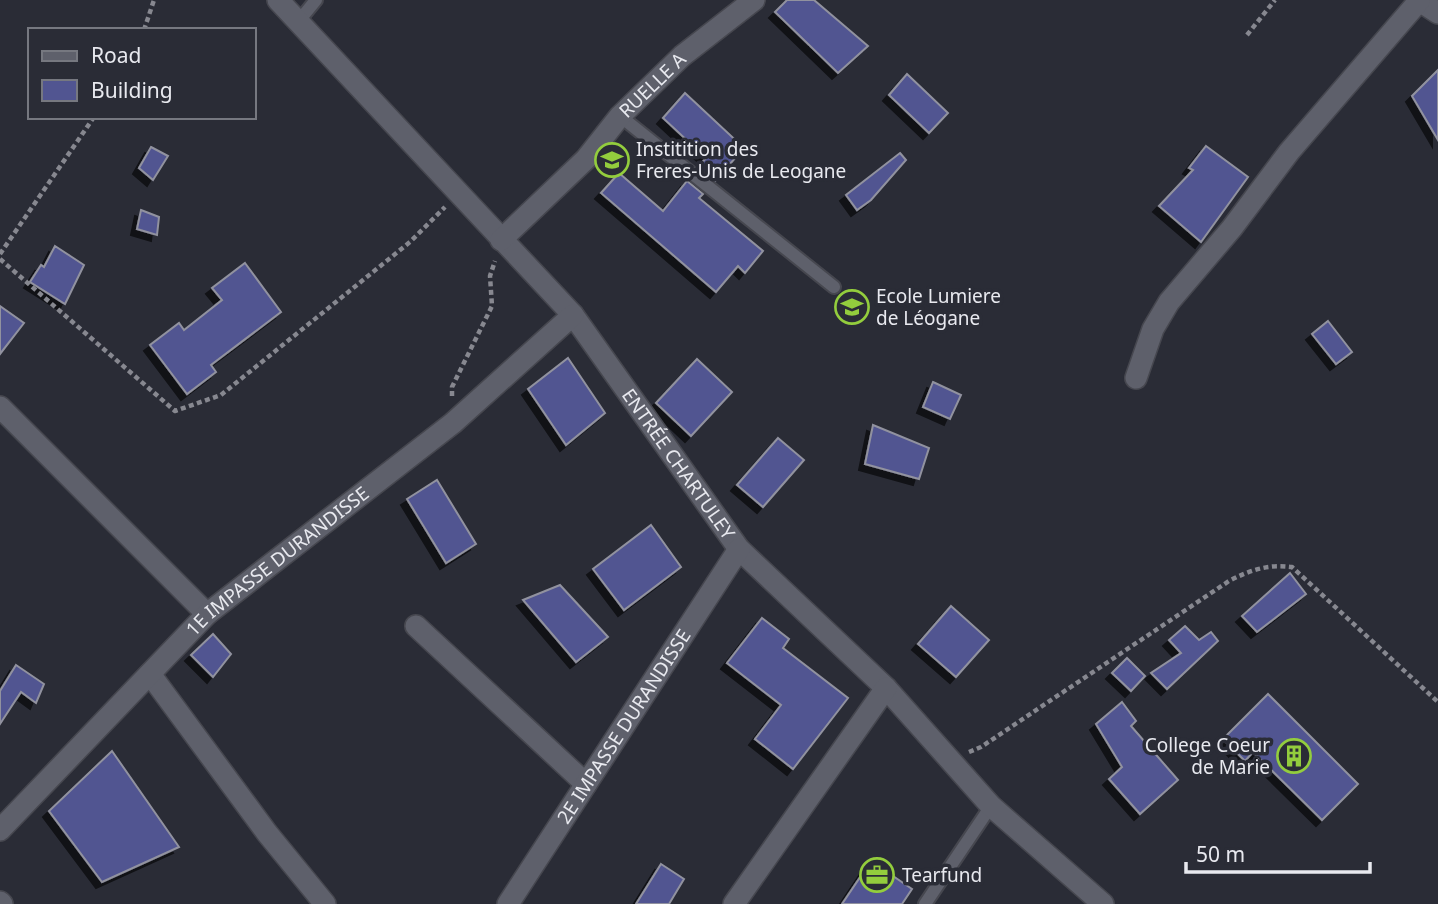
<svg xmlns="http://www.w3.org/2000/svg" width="1438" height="904" font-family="'Noto Sans',sans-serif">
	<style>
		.building { fill: #515591; stroke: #91929f; stroke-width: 2; filter: url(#shadow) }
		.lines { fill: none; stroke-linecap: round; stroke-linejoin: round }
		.lane-casing { stroke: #46474f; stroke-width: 16 }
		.street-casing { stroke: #46474f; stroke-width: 24 }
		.path { stroke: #878890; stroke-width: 4.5; stroke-dasharray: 5 3.5; stroke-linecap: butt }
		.lane { stroke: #5e606b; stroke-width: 12 }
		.street { stroke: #5e606b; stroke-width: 21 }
		.labels { text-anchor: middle; stroke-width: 7; stroke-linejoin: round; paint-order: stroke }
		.street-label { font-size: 19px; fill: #e8e9ef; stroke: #2a2c36 }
		.poi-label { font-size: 19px; fill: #e8e9ef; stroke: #2a2c36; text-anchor: start }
	</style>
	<defs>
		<filter id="shadow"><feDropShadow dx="-6" dy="6" stdDeviation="0" flood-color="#0009"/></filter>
	</defs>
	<rect width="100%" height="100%" fill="#2a2c36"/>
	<g class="building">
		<polygon points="787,0 814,0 868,46 838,73 775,12"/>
		<polygon points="1438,70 1438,140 1412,96"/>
		<polygon points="907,74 948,113 929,133 889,95"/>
		<polygon points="685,93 744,148 715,181 698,167 706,158 663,118"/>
		<polygon points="1206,146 1248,177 1201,242 1159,206 1193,170 1189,168"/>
		<polygon points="151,147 168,156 153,180 139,168"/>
		<polygon points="900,153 906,160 871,200 857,210 846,195"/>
		<polygon points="619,173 663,211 687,181 703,194 699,198 763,251 745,273 738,266 716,292 601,193"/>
		<polygon points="141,210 159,217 157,235 137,229"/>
		<polygon points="55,246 84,265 65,304 30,282 41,265 44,267"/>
		<polygon points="245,263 281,312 211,365 216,372 187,394 150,345 179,323 184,330 222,300 212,288"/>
		<polygon points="0,306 24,323 0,354"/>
		<polygon points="1328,321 1352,352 1336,364 1312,334"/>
		<polygon points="568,358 605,413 566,445 528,389"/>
		<polygon points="697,359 732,392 691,436 656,403"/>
		<polygon points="933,382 961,395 950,419 923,407"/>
		<polygon points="873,425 929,448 919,479 865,464"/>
		<polygon points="778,438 804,460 763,507 737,485"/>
		<polygon points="437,480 476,544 446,563 407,499"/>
		<polygon points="651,525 681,567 624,610 593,569"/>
		<polygon points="1290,573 1306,594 1257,632 1242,616"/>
		<polygon points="560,585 608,637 576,662 523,600"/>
		<polygon points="951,606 989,640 956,677 918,644"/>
		<polygon points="762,618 789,639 783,648 848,698 793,769 755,739 781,705 727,663"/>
		<polygon points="1185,626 1199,640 1211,632 1218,641 1167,689 1151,673 1181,653 1169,640"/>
		<polygon points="213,634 231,654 213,677 191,655"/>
		<polygon points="1127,658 1145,676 1131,691 1112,673"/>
		<polygon points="16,665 44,684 36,703 21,692 0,724 0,691"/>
		<polygon points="1268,694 1358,784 1322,820 1253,752 1245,761 1223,739"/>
		<polygon points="1122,702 1136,721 1131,726 1178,780 1140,814 1109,779 1122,767 1096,724"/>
		<polygon points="112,751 179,847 102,882 49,811"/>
		<polygon points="871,861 912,889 902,904 842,904"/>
		<polygon points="661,864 684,879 669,904 636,904"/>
	</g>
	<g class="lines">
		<g class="lane-casing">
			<g id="lane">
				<polyline points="298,22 316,0"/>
				<polyline points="620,116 834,287"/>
				<polyline points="925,904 991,806"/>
			</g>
		</g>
		<g class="street-casing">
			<g id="street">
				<path id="s1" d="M278,0L573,315L739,549L886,688L991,806L1103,904"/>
				<polyline points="1418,0 1438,13"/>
				<path id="s2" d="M501,240L586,159L620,116L682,56L754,0"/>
				<polyline points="1136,378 1153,329 1169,302 1232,228 1289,152 1419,1"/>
				<polyline points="0,407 207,614"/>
				<polyline points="416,626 586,784"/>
				<polyline points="150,674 267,833 325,904"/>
				<path id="s3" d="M0,830L207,614L453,423L573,315"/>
				<polyline points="0,902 2,904"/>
				<path id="s4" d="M508,904L739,549"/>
				<polyline points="734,904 886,688"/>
			</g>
		</g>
		<g class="path">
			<polyline points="144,30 154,0"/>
			<polyline points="1247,35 1275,0"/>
			<polyline points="0,254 94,117"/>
			<polyline points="0,259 175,411 221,395 410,242 445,207"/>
			<polyline points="452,396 452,387 492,306 490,276 495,261"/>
			<path d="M969,752L981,747L1229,581C1250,570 1268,564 1292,567L1438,702"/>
		</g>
		<use href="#lane" class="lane"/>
		<use href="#street" class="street"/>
	</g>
	<defs>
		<g id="school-ring" transform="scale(1.75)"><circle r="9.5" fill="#2a2c36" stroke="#93cd3d" stroke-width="1.5"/><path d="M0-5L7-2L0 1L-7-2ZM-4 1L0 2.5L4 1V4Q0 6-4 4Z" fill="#93cd3d"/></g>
		<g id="building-ring" transform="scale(1.75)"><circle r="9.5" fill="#2a2c36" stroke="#93cd3d" stroke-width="1.5"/><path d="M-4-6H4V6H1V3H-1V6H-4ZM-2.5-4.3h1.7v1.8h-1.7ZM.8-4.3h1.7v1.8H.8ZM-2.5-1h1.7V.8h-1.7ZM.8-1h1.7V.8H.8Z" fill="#93cd3d"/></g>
		<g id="office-ring" transform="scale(1.75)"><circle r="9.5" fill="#2a2c36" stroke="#93cd3d" stroke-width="1.5"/><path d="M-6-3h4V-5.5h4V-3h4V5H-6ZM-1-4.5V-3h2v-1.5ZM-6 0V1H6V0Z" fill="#93cd3d"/></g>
	</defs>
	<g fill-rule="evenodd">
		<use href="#school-ring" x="612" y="160"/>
		<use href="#school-ring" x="852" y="307"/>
		<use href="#building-ring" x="1294" y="756"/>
		<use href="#office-ring" x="877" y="875"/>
	</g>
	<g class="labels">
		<g class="street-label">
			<text dy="7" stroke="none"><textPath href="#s2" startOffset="217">RUELLE A</textPath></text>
			<text dy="7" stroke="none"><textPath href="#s1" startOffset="614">ENTRÉE CHARTULEY</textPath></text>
			<text dy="7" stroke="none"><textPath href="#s3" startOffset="387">1E IMPASSE DURANDISSE</textPath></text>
			<text dy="7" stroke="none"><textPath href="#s4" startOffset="212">2E IMPASSE DURANDISSE</textPath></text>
		</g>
		<g class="poi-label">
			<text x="636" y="156">Institition des<tspan x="636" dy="22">Freres-Unis de Leogane</tspan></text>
			<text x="876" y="303">Ecole Lumiere<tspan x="876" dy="22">de Léogane</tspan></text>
			<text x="1270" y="752" text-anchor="end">College Coeur<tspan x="1270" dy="22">de Marie</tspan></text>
			<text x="902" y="882">Tearfund</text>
		</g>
	</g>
	<rect x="28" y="28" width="228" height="91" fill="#2a2c36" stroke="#767880" stroke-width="2"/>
	<rect x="42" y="51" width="35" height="10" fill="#5e606b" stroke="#767880" stroke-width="2"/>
	<text x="91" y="63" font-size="21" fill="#e8e9ef">Road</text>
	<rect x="42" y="80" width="35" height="21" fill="#515591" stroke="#767880" stroke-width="2"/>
	<text x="91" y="98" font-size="21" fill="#e8e9ef">Building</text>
	<path d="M1186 862v10h184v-10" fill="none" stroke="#e8e9ef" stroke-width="3.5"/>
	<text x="1196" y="862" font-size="21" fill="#e8e9ef" stroke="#2a2c36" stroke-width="5" paint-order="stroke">50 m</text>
</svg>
